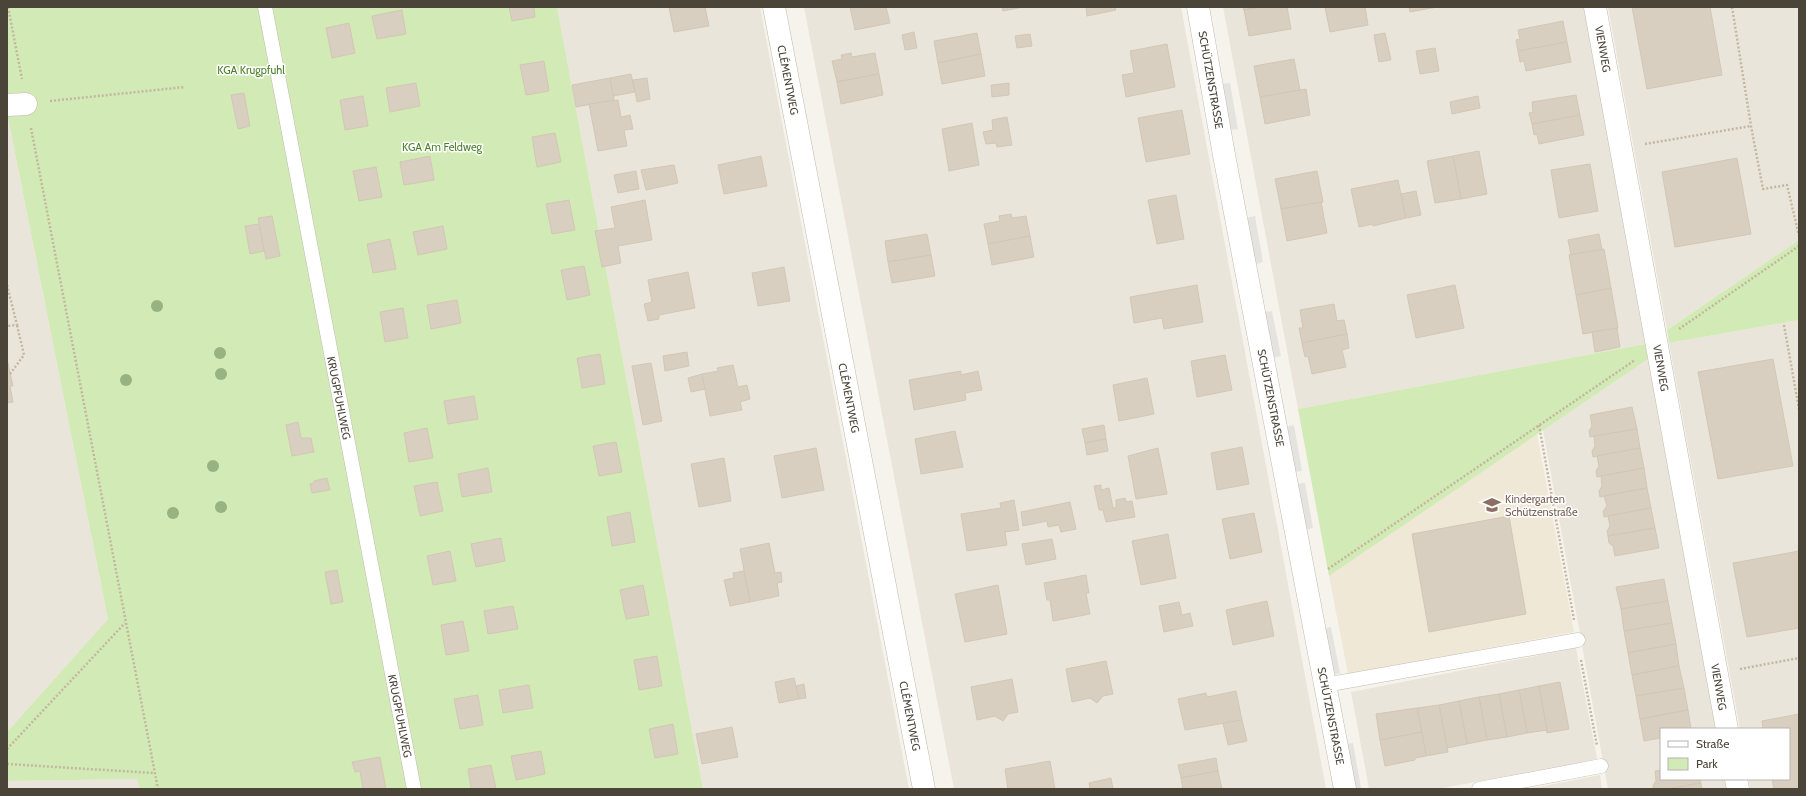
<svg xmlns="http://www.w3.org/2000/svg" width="1806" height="796" font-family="Cabin,sans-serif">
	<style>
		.residential { fill: #eae5da }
		.education { fill: #efe8d6 }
		.green { fill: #d2eab5 }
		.parking { fill: #e5e3e0 }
		.building { fill: #d8cfc1; stroke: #d3c7b4 }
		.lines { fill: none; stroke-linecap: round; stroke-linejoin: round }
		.service-casing { stroke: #c2bbae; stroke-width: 15 }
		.minor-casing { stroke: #c2bbae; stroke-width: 23 }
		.path { stroke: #c4b79f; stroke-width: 2.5; stroke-dasharray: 2 2; stroke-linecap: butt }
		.service { stroke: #fff; stroke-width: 14 }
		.minor { stroke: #fff; stroke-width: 22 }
		.tree { fill: #97b381 }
		.labels { text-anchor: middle; stroke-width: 3; stroke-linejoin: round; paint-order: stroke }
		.street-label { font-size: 11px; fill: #4b4439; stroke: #fff }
		.park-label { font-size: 11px; fill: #4a7f2a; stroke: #fff }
		.education-label { font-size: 11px; fill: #785e54; stroke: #fff; text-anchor: start }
	</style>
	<rect width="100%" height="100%" fill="#f6f3ec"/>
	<g class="residential">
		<polygon points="557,7 760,7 909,789 703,789"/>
		<polygon points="804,7 1181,7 1326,789 954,789"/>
		<polygon points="1223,7 1584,7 1645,344 1298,409"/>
		<polygon points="1608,7 1799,7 1799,240 1667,330"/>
		<polygon points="7,113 108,619 7,732"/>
		<polygon points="1799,320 1799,789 1750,789 1749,779 1789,779 1789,729 1740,729 1669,343"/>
		<polygon points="1648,359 1716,729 1661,729 1661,779 1725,779 1727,789 1608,789 1543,430"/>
		<polygon points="1576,648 1597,759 1438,789 1369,789 1351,692"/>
		<polygon points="1600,775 1602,789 1528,789"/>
		<polygon points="138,779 140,789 7,789 7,781"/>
	</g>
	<polygon class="education" points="1537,434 1574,632 1348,674 1329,576"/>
	<g class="green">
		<polygon points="7,7 557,7 703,789 140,789 137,779 7,781 7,732 108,619 7,113"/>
		<polygon points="1799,240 1799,320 1669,343 1667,330"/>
		<polygon points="1645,344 1648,359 1329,576 1298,409"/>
	</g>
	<g class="parking">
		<polygon points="1230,83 1238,129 1230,130 1222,84"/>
		<polygon points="1255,216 1263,262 1256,264 1247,218"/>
		<polygon points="1272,311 1281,356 1273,358 1265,312"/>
		<polygon points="1294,425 1302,471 1294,472 1286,427"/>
		<polygon points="1305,483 1313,528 1305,530 1297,484"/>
		<polygon points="1331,627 1340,673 1332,675 1323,629"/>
		<polygon points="1353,743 1361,788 1356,789 1353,789 1345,744"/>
	</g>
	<g class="building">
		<polygon points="509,7 534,7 535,17 512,21"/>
		<polygon points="669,7 705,7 709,26 674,32"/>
		<polygon points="850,7 886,7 890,23 855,30"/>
		<polygon points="1002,7 1024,7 1003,11"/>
		<polygon points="1086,7 1115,7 1116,10 1087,16"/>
		<polygon points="1243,7 1261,7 1244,10"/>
		<polygon points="1261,7 1287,7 1291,29 1249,36 1244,10"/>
		<polygon points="1325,7 1365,7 1368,25 1330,32"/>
		<polygon points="1409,7 1437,7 1410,12"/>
		<polygon points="1632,7 1710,7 1722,75 1647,89"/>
		<polygon points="402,10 406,34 377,39 372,16"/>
		<polygon points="1563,21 1567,42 1518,51 1516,40 1520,39 1518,30"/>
		<polygon points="349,23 355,53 332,58 326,28"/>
		<polygon points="914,32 917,48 905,50 902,35"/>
		<polygon points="977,33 981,54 938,63 934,41"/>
		<polygon points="1385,33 1391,60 1379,62 1374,35"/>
		<polygon points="1030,34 1032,46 1017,48 1015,36"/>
		<polygon points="1567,42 1571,62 1526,71 1524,61 1520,62 1518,51"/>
		<polygon points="1167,44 1175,87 1126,97 1122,75 1134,73 1130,51"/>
		<polygon points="1435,48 1439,71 1420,74 1416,51"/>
		<polygon points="851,53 852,57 875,53 879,74 837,82 832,61 842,59 841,55"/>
		<polygon points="981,54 985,76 942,84 938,63"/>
		<polygon points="1294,59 1300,90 1260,97 1254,66"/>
		<polygon points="544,61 549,91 526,95 520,65"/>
		<polygon points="631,74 635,92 613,96 610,78"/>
		<polygon points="879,74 883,95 841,104 837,82"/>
		<polygon points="610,78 614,100 576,107 572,85"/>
		<polygon points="647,78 650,99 637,102 633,80"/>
		<polygon points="416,83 420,106 390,112 386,88"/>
		<polygon points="1009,83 1009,95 992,97 991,85"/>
		<polygon points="1306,89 1310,115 1265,124 1260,97"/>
		<polygon points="244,93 250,126 238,129 231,95"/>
		<polygon points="1576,95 1580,115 1532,124 1529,113 1533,112 1532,102"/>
		<polygon points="363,96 368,126 345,130 340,100"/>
		<polygon points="1478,96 1480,108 1452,114 1450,102"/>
		<polygon points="618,100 621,117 630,115 633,129 624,130 627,146 598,151 589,104"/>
		<polygon points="1182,110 1190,154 1146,162 1138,118"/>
		<polygon points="1580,115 1584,135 1539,144 1537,134 1534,135 1532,124"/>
		<polygon points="1007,117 1012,145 997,147 996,143 986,144 983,132 993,130 992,120"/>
		<polygon points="972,123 979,165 949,171 942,129"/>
		<polygon points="555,133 561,162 537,167 532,137"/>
		<polygon points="1479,151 1487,194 1461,199 1453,156"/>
		<polygon points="430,156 434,180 404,185 400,162"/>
		<polygon points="761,156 767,186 724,194 718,165"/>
		<polygon points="1453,156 1461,199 1435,203 1427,161"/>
		<polygon points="1737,158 1751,234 1675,247 1662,172"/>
		<polygon points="1590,164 1598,211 1559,218 1551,170"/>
		<polygon points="674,165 678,183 646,190 641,170"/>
		<polygon points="376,167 382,197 359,201 353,171"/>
		<polygon points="636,171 639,189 618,193 614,175"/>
		<polygon points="1317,171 1323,202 1281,209 1275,179"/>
		<polygon points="1398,180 1406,218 1373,226 1373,224 1359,227 1351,189"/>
		<polygon points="1416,191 1421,215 1406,218 1401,194"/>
		<polygon points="1176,195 1184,239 1157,244 1148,200"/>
		<polygon points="569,200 575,230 552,234 546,204"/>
		<polygon points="645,200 652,240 618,246 621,263 602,267 595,231 615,228 611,207"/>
		<polygon points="1321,202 1327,233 1287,241 1281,209"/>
		<polygon points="1011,214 1012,218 1026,216 1030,236 988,244 984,224 1000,221 999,216"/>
		<polygon points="272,216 280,256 266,259 258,218"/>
		<polygon points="259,224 264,251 250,254 245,226"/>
		<polygon points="443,226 447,249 418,255 413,232"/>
		<polygon points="927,234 931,255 888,262 885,241"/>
		<polygon points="1599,234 1602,250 1571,255 1568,240"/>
		<polygon points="1030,236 1034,257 992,265 988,244"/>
		<polygon points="390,239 396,269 373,273 367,244"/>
		<polygon points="1604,249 1611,288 1576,295 1569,255"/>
		<polygon points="931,255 935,276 892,283 888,262"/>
		<polygon points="584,266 590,295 567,300 561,270"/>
		<polygon points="784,267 790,301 758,306 752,273"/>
		<polygon points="688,272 695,308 659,315 659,319 648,321 644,304 652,302 648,280"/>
		<polygon points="1197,285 1203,322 1164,329 1162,318 1134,323 1130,297"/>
		<polygon points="1455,285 1464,328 1416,338 1407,295"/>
		<polygon points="1611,288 1618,328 1583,334 1576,295"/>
		<polygon points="457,300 461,323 431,329 427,305"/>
		<polygon points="1334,304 1337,321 1344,320 1347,334 1302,343 1299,328 1303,328 1300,310"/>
		<polygon points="403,308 408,338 385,342 380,312"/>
		<polygon points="1617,328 1620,347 1595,352 1592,332"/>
		<polygon points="1347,334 1349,348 1342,350 1346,367 1312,374 1308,356 1305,357 1302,343"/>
		<polygon points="687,352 689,366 665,371 663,356"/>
		<polygon points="600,354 605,384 582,388 577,358"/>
		<polygon points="1225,355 1232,390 1197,397 1191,361"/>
		<polygon points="7,359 13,386 10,386 13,402 7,403"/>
		<polygon points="1773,359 1793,466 1718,479 1698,372"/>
		<polygon points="651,363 662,421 643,425 632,366"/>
		<polygon points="733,365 738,387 747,385 750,399 740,402 742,410 710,416 702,374 718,371 717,368"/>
		<polygon points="961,371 961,375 978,371 982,390 965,393 966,400 914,410 909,380"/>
		<polygon points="702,374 705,389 691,392 688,378"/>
		<polygon points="1147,378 1154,414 1119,421 1113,385"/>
		<polygon points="474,396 478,419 448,424 444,401"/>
		<polygon points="1632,407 1637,429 1590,437 1589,431 1592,426 1590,415"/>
		<polygon points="298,422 301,438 311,438 314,452 292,456 286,425"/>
		<polygon points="1104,425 1106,439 1085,443 1082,429"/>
		<polygon points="427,428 433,458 409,462 404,433"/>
		<polygon points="1637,429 1640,448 1593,457 1592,451 1595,446 1594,436"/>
		<polygon points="955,431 963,467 921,474 915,439"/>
		<polygon points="1106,439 1108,451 1087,455 1085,443"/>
		<polygon points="616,442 622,472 599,476 593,446"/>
		<polygon points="1242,447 1249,484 1217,490 1211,453"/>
		<polygon points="816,448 824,490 782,498 774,456"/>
		<polygon points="1158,448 1167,494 1136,499 1128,456"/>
		<polygon points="1640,448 1644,468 1597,477 1596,471 1599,466 1597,456"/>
		<polygon points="724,458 731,501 699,507 691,464"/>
		<polygon points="488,468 492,492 462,497 458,474"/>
		<polygon points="1644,468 1647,488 1600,497 1599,491 1602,486 1601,476"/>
		<polygon points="327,478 330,490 312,493 310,484 314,483 314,481"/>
		<polygon points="437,482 443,511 420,516 414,486"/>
		<polygon points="1101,485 1101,490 1109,488 1113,508 1116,508 1116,500 1125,498 1126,502 1132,501 1135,517 1106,522 1103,510 1099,510 1094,486"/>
		<polygon points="1647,488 1651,508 1604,517 1603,511 1607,506 1604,496"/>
		<polygon points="1014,500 1019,530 1005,532 1007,545 967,551 961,514 1001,508 1000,503"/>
		<polygon points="1070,502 1076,529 1061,532 1059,525 1048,527 1047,521 1023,526 1021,512"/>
		<polygon points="1651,508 1655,528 1608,536 1607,531 1610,526 1608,516"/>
		<polygon points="630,512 635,542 612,546 607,517"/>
		<polygon points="1254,513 1262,552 1230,559 1222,519"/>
		<polygon points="1509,516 1526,614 1429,632 1412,534"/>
		<polygon points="1655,528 1659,548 1615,556 1613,546 1609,543 1608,536"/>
		<polygon points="1168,534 1176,578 1141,585 1132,541"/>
		<polygon points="501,538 505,561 476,567 471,544"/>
		<polygon points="1052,539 1056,559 1026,565 1022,544"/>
		<polygon points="769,543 775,573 781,572 782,582 777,583 779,596 750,602 740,549"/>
		<polygon points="450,551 456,581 433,585 427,556"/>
		<polygon points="1799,551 1799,628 1747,637 1733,563"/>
		<polygon points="337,570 343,602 331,604 325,572"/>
		<polygon points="744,571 750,602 730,606 724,580 734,578 733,573"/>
		<polygon points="1086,575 1089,593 1086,593 1090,614 1053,621 1050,600 1047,600 1044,583"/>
		<polygon points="1664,579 1668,601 1621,609 1616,587"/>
		<polygon points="643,585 649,615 626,619 620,590"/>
		<polygon points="998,585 1007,634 965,642 955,594"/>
		<polygon points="1267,601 1274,636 1233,645 1226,610"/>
		<polygon points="1668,601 1672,623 1624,631 1621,609"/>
		<polygon points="1179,602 1182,615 1190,613 1193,626 1164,632 1159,606"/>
		<polygon points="513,606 518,629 488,634 484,611"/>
		<polygon points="463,621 469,651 446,655 441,625"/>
		<polygon points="1672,623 1676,644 1628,653 1624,631"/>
		<polygon points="1676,644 1679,666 1632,675 1628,653"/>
		<polygon points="657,656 662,686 639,690 634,660"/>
		<polygon points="1106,661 1113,694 1103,696 1097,703 1090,698 1072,702 1066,669"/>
		<polygon points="1679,666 1684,688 1636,696 1632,675"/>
		<polygon points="794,678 799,699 779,703 775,682"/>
		<polygon points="1012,679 1018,712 1008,714 1003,721 995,716 977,720 971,687"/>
		<polygon points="1560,682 1569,729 1547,733 1539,686"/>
		<polygon points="804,684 806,698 799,699 796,686"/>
		<polygon points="529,685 533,708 503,713 499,690"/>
		<polygon points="1539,686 1547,730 1527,733 1519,690"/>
		<polygon points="1684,688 1688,710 1640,719 1636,696"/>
		<polygon points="1519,690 1527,733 1507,737 1499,694"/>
		<polygon points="1236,691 1242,720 1185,730 1178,699 1206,693 1207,697"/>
		<polygon points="1499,694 1507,737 1487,740 1479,697"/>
		<polygon points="478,695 483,725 460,729 454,699"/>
		<polygon points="1479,697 1487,740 1467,744 1459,701"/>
		<polygon points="1459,701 1467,744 1447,748 1439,705"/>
		<polygon points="1439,705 1448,752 1426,756 1417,708"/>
		<polygon points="1417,708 1422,732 1380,740 1376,714"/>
		<polygon points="1688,710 1691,729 1661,729 1661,738 1644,741 1640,719"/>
		<polygon points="1799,714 1799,789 1774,789 1772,779 1789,779 1789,729 1763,729 1762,721"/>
		<polygon points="1242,720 1247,741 1228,745 1223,723"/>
		<polygon points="673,724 678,754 655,758 649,729"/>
		<polygon points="732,727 738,757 702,764 696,734"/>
		<polygon points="1422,732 1426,756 1415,758 1415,760 1385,766 1380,740"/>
		<polygon points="541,751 545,774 516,780 511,756"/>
		<polygon points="380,757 386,789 363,789 360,771 355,772 352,762"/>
		<polygon points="1216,758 1218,771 1181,778 1178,765"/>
		<polygon points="1050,761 1055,789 1008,789 1005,769"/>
		<polygon points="491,765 496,789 471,789 468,769"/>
		<polygon points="1661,770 1661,779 1700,779 1701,783 1667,789 1654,789 1653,786 1656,781 1655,771"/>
		<polygon points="1218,771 1222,789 1183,789 1181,778"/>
		<polygon points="1111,778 1113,789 1090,789 1089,783"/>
		<polygon points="1701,783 1702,789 1667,789"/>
	</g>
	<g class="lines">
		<g class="service-casing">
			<g id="service">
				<polyline points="265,7 414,789"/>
				<polyline points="1325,685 1578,640"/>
				<polyline points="1479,789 1601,766"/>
			</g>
		</g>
		<g class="minor-casing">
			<g id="minor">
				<polyline points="774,7 924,789"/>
				<polyline points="1198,7 1224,155 1345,789"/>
				<polyline points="1595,7 1727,729"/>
				<polyline points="7,105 26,104"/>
				<polyline points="1736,779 1738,789"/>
			</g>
		</g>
		<g class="path">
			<polyline points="8,7 22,79"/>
			<polyline points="1732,7 1751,126 1763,189 1787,185 1799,236"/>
			<polyline points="50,101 185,87"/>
			<polyline points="31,128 158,789"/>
			<polyline points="1645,144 1751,126"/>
			<polyline points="7,285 17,325 7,326"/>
			<polyline points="1784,325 1799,409"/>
			<polyline points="1679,329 1799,246"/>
			<polyline points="10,374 24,355 17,325"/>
			<polyline points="1539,425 1574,620"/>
			<polyline points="1328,569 1635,360"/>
			<polyline points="1581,660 1597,746"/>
			<polyline points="1740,669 1799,658"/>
			<polyline points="7,749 125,623"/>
			<polyline points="7,764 154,773"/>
		</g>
		<use href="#service" class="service"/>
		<use href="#minor" class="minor"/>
	</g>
	<g class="tree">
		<circle cx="157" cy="306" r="6"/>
		<circle cx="220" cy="353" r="6"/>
		<circle cx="221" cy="374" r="6"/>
		<circle cx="126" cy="380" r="6"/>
		<circle cx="213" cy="466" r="6"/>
		<circle cx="221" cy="507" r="6"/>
		<circle cx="173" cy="513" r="6"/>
	</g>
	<defs>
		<g id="school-bare" transform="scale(1.38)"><path d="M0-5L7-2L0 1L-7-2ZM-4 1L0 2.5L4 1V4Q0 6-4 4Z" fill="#8d6e63" stroke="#fff" stroke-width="2.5" paint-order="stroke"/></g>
	</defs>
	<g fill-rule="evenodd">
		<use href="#school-bare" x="1492" y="505"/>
	</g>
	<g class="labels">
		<g class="street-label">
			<text transform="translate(1603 49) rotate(80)" y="4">VIENWEG</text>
			<text transform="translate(788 80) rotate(79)" y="4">CLÉMENTWEG</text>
			<text transform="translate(1211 80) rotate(80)" y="4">SCHÜTZENSTRASSE</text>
			<text transform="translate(1661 368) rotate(80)" y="4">VIENWEG</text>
			<text transform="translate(339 398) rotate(79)" y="4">KRUGPFUHLWEG</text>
			<text transform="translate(849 398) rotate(79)" y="4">CLÉMENTWEG</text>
			<text transform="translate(1271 398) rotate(79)" y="4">SCHÜTZENSTRASSE</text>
			<text transform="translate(1719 687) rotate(80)" y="4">VIENWEG</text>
			<text transform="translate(400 716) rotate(79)" y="4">KRUGPFUHLWEG</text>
			<text transform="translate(910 716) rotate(79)" y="4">CLÉMENTWEG</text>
			<text transform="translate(1331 716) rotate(79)" y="4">SCHÜTZENSTRASSE</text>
		</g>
		<g class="park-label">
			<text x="251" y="74">KGA Krugpfuhl</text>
			<text x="442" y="151">KGA Am Feldweg</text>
		</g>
		<g class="education-label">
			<text x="1505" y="503">Kindergarten<tspan x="1505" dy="13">Schützenstraße</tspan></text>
		</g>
	</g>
	<rect width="1806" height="796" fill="none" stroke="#4b4439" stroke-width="16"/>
	<rect x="1660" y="728" width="130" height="52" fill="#ffffff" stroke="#b7b4b0"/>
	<rect x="1668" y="741" width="20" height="6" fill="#ffffff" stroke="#b7b4b0"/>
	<text x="1696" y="748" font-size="12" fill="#4b4439">Straße</text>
	<rect x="1668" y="758" width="20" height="12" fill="#d2eab5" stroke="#b7b4b0"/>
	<text x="1696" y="768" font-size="12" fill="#4b4439">Park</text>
</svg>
